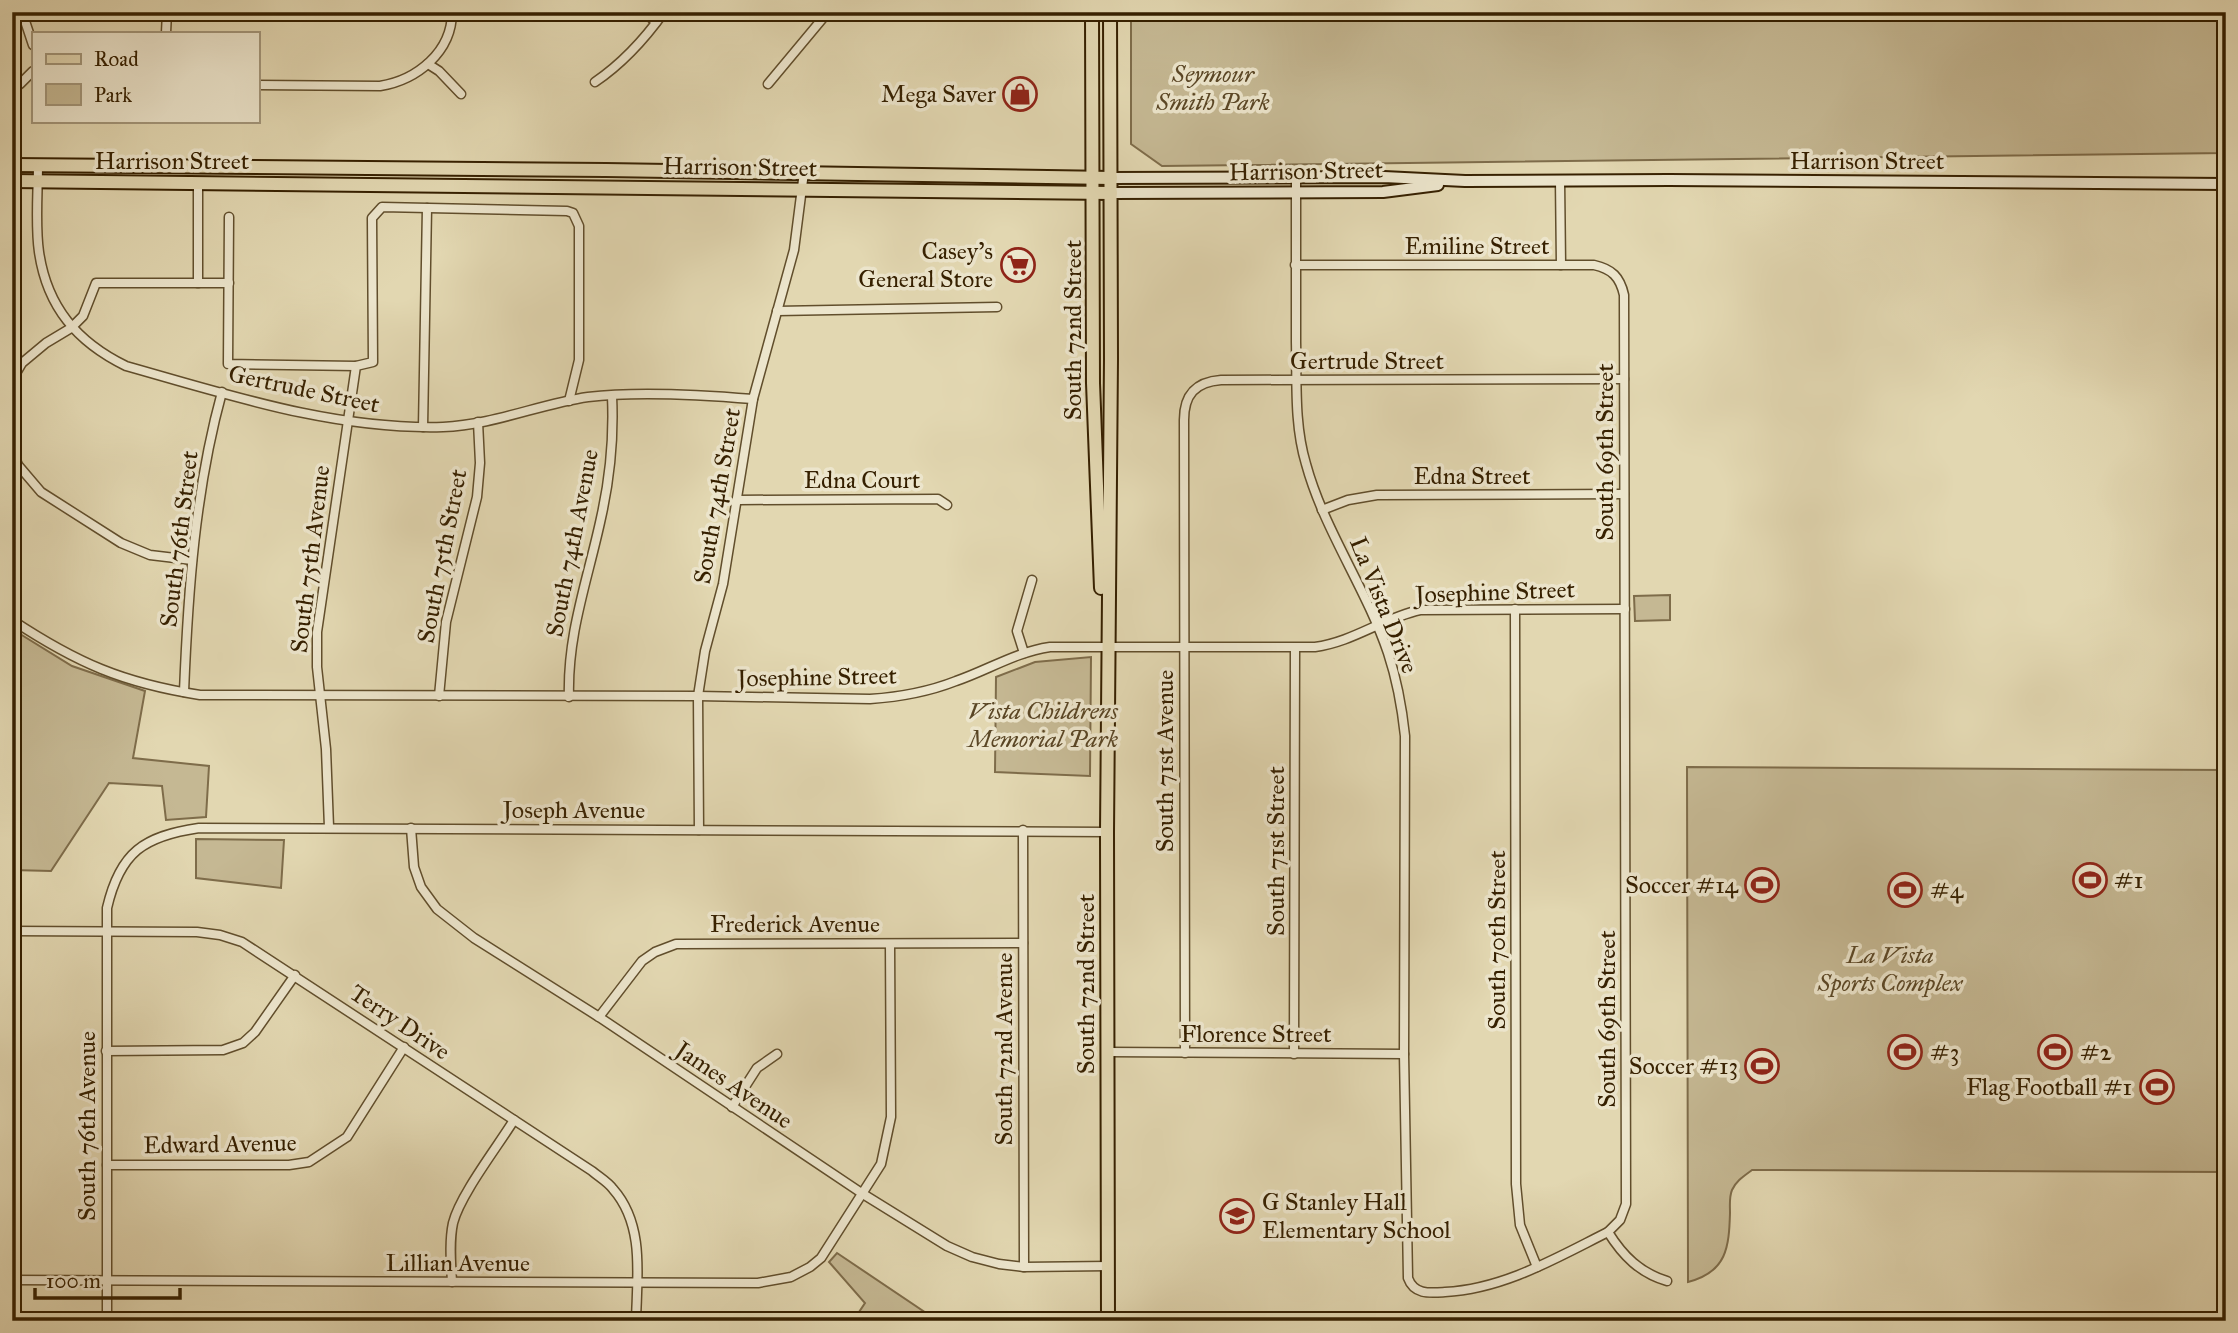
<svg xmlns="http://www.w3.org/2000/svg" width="2238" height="1333" font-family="'IM FELL Great Primer',serif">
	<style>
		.green { fill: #c5b893; stroke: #7e6c4a; stroke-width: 2 }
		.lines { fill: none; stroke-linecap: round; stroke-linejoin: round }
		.street-casing { stroke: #614e2c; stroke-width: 11 }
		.secondary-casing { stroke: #362000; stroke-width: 14 }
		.primary-casing { stroke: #362000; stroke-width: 16 }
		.street { stroke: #ece5cc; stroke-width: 8 }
		.secondary { stroke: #ece5cc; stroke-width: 10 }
		.primary { stroke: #e2d7b1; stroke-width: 12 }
		.labels { text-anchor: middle; stroke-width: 7; stroke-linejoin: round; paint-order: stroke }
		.park-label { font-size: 24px; font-style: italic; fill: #5a4625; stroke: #ece5cc }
		.poi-label { font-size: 24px; fill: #362000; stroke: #ece5cc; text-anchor: end }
		.street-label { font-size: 24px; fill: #362000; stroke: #ece5cc }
	</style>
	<rect width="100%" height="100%" fill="#e2d7b1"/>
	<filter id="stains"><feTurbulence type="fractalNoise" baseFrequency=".00286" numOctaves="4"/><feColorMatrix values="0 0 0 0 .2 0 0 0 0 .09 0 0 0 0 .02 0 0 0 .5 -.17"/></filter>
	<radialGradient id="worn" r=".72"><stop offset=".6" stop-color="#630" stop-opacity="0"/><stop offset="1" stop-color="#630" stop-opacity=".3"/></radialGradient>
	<g class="green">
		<polygon points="1131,12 2226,12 2226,153 1162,166 1131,144"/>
		<polygon points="1670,595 1670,620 1635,621 1634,596"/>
		<polygon points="12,629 72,666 145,691 133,758 209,766 206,817 166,820 162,786 109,783 51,871 12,870"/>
		<polygon points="1091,657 1090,776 995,772 996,677 1035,662"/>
		<path d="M1687,767L2226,770V1172L1752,1170C1744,1176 1736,1181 1732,1190C1729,1197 1730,1205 1730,1213C1729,1247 1727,1272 1688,1282Z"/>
		<polygon points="196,839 284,840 281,888 196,878"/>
		<polygon points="837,1253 938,1321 853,1321 865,1303 829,1262"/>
	</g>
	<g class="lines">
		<g class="street-casing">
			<g id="street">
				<polyline points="22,12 33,45"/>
				<polyline points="644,12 656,22"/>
				<polyline points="166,33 167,12"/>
				<polyline points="428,64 439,71 461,94"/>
				<path d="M595,82C623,63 644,40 664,12"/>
				<polyline points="20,84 33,71"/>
				<polyline points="768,84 828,12"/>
				<path d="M257,85L380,86C417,80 452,52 452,12"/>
				<path d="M38,165C38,192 35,225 39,252C47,307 77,342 126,366C229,395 334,430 443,427C493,425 540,404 588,397C636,391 705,395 753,399"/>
				<polyline points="1560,180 1561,265"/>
				<polyline points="229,217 228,364 356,366"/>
				<path d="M1295,265H1594C1612,269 1620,277 1624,295L1626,1204L1620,1220L1608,1232C1556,1258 1504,1289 1445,1292C1430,1293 1414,1295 1408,1278L1404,1054L1405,736C1402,708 1397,680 1388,653C1366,588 1324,530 1306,464C1294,424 1297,382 1296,342C1296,287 1296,233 1296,178"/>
				<polyline points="198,283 198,182"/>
				<polyline points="777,311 997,307"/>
				<polyline points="12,380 22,363 46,343 71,328 83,316 96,283 229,283"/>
				<polyline points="423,427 427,208"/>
				<polyline points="12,450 18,465 41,492 121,543 150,555 192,560"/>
				<polyline points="738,500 938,499 947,505"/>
				<polyline points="1322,510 1348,500 1377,495 1624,494"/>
				<polyline points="1515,609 1516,1184 1520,1225 1537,1267"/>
				<path d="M12,620C77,663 123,683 200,695L698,696L870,699C900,697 928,692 956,681C988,670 1016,652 1050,647H1315C1353,642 1383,618 1420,610L1625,609"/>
				<polyline points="1024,653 1017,631 1032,580"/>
				<path d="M184,692C188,592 195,490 222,392"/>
				<polyline points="439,696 446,622 477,497 480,463 478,422"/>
				<path d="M569,697C567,634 588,579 601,518C610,478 614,438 612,396"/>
				<polyline points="329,827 326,749 317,667 317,632 356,366 373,362 372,218 382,207 567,211 573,213 579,226 579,360 569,401"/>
				<polyline points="411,828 414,867 421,887 437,909 474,938 599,1017 863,1194 947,1246 972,1257 999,1264 1024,1267 1109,1266"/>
				<polyline points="699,830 698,696 705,651 723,584 753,399 794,250 804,172"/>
				<polyline points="1023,830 1024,1267"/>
				<path d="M12,931L197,932L220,935L242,942L592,1171C599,1177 608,1182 613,1189C645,1225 637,1277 636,1321"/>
				<polyline points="599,1017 642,961 655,952 676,944 1023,943"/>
				<polyline points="106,1051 223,1050 243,1043 255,1032 295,975"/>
				<polyline points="1108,1052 1404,1054"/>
				<path d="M1185,1053L1184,420C1184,395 1195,382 1221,380L1624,379"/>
				<polyline points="1294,1054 1295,648"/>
				<polyline points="732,1107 757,1068 777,1054"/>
				<polyline points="107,1165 289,1165 309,1162 347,1137 404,1047"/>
				<path d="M1608,1232C1623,1256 1640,1273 1667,1281"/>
				<polyline points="12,1280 758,1283 791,1277 810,1267 821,1258 881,1164 891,1117 890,944"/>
				<path d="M452,1282C451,1263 449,1242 453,1223C460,1195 498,1146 514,1120"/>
				<path d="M107,1321V908C120,852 144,836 199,828L1107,832"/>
			</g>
		</g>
		<g class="secondary-casing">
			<g id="secondary">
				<polyline points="1111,178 1384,177 1465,181 1669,180 2226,184"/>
				<polyline points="1111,193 1383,192 1438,185"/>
			</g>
		</g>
		<g class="primary-casing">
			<g id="primary">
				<polyline points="1092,12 1093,383 1101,588"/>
				<polyline points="12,165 606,170 1111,178"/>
				<polyline points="12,181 1111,193"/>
				<polyline points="1108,1321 1107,832 1111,359 1110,12"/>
			</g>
		</g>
		<use href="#street" class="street"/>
		<use href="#secondary" class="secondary"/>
		<use href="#primary" class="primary"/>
	</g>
	<defs>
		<g id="shop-ring" transform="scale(1.75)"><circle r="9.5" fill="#ece5cc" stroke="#8f2418" stroke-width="1.5"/><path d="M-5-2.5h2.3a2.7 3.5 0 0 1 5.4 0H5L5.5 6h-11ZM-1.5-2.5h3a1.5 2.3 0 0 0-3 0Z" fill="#8f2418"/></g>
		<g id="supermarket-ring" transform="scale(1.75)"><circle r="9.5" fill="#ece5cc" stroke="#8f2418" stroke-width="1.5"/><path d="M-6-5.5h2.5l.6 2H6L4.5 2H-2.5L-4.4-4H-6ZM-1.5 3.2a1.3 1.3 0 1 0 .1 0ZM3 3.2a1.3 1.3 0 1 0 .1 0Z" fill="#8f2418"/></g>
		<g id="stadium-ring" transform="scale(1.75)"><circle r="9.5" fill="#ece5cc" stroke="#8f2418" stroke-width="1.5"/><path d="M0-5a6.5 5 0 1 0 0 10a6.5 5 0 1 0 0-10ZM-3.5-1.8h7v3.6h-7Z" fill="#8f2418"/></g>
		<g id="school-ring" transform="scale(1.75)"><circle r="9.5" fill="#ece5cc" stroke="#8f2418" stroke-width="1.5"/><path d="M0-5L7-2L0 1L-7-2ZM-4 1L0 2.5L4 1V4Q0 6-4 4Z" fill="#8f2418"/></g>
	</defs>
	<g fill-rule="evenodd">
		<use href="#shop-ring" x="1020" y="94"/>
		<use href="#supermarket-ring" x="1018" y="265"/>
		<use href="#stadium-ring" x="2090" y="880"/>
		<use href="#stadium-ring" x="1762" y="885"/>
		<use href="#stadium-ring" x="1905" y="890"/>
		<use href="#stadium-ring" x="1905" y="1052"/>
		<use href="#stadium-ring" x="2055" y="1052"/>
		<use href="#stadium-ring" x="1762" y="1066"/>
		<use href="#stadium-ring" x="2157" y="1087"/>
		<use href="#school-ring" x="1237" y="1216"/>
	</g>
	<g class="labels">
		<g class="park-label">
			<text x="1213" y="82">Seymour<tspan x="1213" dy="28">Smith Park</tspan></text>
			<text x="1043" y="719">Vista Childrens<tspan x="1043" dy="28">Memorial Park</tspan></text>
			<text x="1890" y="963">La Vista<tspan x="1890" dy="28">Sports Complex</tspan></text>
		</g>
		<g class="poi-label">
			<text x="996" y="102">Mega Saver</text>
			<text x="993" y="259">Casey's<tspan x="993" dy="28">General Store</tspan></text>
			<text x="2114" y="888" text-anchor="start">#1</text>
			<text x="1738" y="893">Soccer #14</text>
			<text x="1930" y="898" text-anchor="start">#4</text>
			<text x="1930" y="1060" text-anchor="start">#3</text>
			<text x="2080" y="1060" text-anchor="start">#2</text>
			<text x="1738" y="1074">Soccer #13</text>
			<text x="2132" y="1095">Flag Football #1</text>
			<text x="1262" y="1210" text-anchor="start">G Stanley Hall<tspan x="1262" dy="28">Elementary School</tspan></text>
		</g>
		<g class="street-label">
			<text x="172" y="169">Harrison Street</text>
			<text x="1867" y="169">Harrison Street</text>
			<text transform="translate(740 167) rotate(1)" y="8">Harrison Street</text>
			<text transform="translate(1306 171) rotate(-1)" y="8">Harrison Street</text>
			<text x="1477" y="254">Emiline Street</text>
			<text transform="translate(1073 330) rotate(-90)" y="8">South 72nd Street</text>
			<text x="1367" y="369">Gertrude Street</text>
			<text transform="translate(304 389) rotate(12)" y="8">Gertrude Street</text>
			<text transform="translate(1605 452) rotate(-90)" y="8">South 69th Street</text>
			<text x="1472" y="484">Edna Street</text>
			<text x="862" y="488">Edna Court</text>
			<text transform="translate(717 496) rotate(-80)" y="8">South 74th Street</text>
			<text transform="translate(179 539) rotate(-83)" y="8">South 76th Street</text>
			<text transform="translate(572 543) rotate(-79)" y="8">South 74th Avenue</text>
			<text transform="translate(442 556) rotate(-79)" y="8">South 75th Street</text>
			<text transform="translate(310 559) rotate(-83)" y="8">South 75th Avenue</text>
			<text transform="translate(1495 592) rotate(-2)" y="8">Josephine Street</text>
			<text transform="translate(1384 605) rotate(68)" y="8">La Vista Drive</text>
			<text transform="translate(817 677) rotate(-1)" y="8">Josephine Street</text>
			<text transform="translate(1165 761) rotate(-90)" y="8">South 71st Avenue</text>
			<text x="574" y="818">Joseph Avenue</text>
			<text transform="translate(1276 851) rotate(-90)" y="8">South 71st Street</text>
			<text x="795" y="932">Frederick Avenue</text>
			<text transform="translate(1497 940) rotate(-90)" y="8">South 70th Street</text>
			<text transform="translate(1086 984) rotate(-90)" y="8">South 72nd Street</text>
			<text transform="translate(1607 1019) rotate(-90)" y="8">South 69th Street</text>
			<text transform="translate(400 1022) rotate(34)" y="8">Terry Drive</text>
			<text x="1256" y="1042">Florence Street</text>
			<text transform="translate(1004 1049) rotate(-90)" y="8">South 72nd Avenue</text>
			<text transform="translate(734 1085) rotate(34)" y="8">James Avenue</text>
			<text transform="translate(87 1126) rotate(-90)" y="8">South 76th Avenue</text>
			<text transform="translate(220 1144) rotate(-1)" y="8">Edward Avenue</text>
			<text x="458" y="1271">Lillian Avenue</text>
		</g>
	</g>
	<rect width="2238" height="1333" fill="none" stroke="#e2d7b1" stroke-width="42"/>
	<rect x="14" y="14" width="2210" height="1305" fill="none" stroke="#362000" stroke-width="3.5"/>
	<rect x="21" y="21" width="2196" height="1291" fill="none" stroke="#362000" stroke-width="2"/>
	<rect x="32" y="32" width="228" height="91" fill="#ece5cc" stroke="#a3967a" stroke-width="2"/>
	<rect x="46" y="54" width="35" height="10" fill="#e2d7b1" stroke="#a3967a" stroke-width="2"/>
	<text x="94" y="66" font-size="21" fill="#362000">Road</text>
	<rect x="46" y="84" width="35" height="21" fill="#c5b893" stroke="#a3967a" stroke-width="2"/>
	<text x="94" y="102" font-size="21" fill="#362000">Park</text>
	<path d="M35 1288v10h145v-10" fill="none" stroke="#362000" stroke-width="3.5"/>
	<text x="46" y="1288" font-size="21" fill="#362000" stroke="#ece5cc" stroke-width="5" paint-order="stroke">100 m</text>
	<rect width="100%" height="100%" filter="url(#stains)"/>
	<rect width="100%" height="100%" fill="url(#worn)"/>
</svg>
